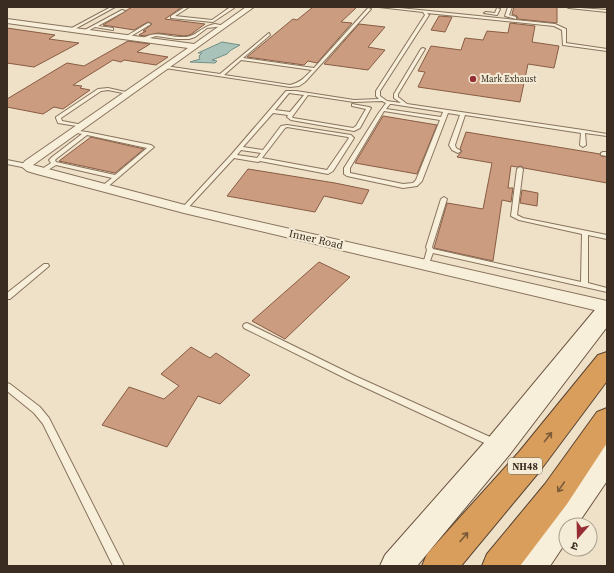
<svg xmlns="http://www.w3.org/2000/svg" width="614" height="573" font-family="'Source Serif 4','Noto Sans Devanagari',serif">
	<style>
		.water { fill: #a9c2ba; stroke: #6f9087 }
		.building { fill: #cb9c7f; stroke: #885c43 }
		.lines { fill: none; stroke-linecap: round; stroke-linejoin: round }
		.service-casing { stroke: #89735d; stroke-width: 2 }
		.minor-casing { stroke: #89735d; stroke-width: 2 }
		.secondary-casing { stroke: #6b5440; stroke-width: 2 }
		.motorway-casing { stroke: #584231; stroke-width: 2 }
		.service { fill: #f8efdb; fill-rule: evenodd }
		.minor { fill: #f8efdb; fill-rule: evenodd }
		.secondary { fill: #f8efdb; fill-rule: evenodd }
		.motorway { fill: #da9e5c; fill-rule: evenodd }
		.oneway { stroke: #7a5a38 }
		.poi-dot { fill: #972e33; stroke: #f5ecd7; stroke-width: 1.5 }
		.labels { text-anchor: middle; stroke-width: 4; stroke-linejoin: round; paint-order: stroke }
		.far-poi-label { font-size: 9px; fill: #3a2c20; stroke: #f5ecd7; text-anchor: start }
		.shield { fill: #f5ecd7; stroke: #726657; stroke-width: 1 }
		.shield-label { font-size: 10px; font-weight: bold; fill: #3a2c20 }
		.street-label { font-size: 11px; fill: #3a2c20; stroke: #f5ecd7 }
	</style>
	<rect width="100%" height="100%" fill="#eee1c8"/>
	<polygon class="water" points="222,42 240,45 231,50 227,54 212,60 217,61 215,63 190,62 200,59 199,56 202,53 198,53"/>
	<g class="building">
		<polygon points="132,7 182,7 165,19 205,24 190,35 184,36 158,33 145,36 139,35 146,31 143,31 152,24 148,22 134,30 103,25"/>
		<polygon points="313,7 357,7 341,22 352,23 317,63 308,61 304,65 247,57 293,19 297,20"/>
		<polygon points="514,7 557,7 557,23 518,19 517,16 512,14"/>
		<polygon points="439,16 452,17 445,32 431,30"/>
		<polygon points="510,23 535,26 532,42 559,46 554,68 528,64 520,102 418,87 425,72 418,71 431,46 461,50 465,38 483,40 487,31 508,33"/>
		<polygon points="359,24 385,27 368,47 385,50 368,70 324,64"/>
		<polygon points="7,28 55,35 49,39 79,43 34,67 7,63"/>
		<polygon points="128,41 150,44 137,52 168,57 156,65 124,60 121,62 113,60 73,85 82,86 80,88 90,90 63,109 54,107 43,114 7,107 7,99 67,63 84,66"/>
		<polygon points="383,116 437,125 417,174 355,163"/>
		<polygon points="466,132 600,154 601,156 607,157 607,183 524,168 521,166 517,167 511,166 508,188 513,188 511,202 502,200 493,261 434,248 447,203 483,209 492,163 457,157 462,151 460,149"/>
		<polygon points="91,137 144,149 115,173 59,161"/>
		<polygon points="248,169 335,183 369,190 362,204 324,196 315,212 227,196"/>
		<polygon points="522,190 538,193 537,206 520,203"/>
		<polygon points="319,262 350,277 285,339 252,321"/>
		<polygon points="191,347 210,358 216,353 250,375 220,404 198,396 167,447 102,425 129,387 164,399 179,386 161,374"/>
	</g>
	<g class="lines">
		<g class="service-casing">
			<g id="service">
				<polygon points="111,7 115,7 73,30 70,29"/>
				<polygon points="185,7 189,7 175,16 212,20 229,8 226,7 234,8 213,22 171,18 171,16"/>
				<path d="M379,7H390L555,24L566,29V43L607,49V51L563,45L562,30L554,26L427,13L429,15L380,91V96L387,101L401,103L394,98V94L421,49L423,48L425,49L398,94V97L407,104L583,130L607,134V136L585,133L586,145L583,147L580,145L581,133L465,115L455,145L456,148L461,151L458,153L452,150L449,145L460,115L448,113L422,181L417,186L403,188L347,176L344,174V168L378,114L386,103L382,101L354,102L308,95L292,117L293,118L353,128L356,126L366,109L352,106V104L369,107L371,108L360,128L354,131L291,120L287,117L288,115L273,113L243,147L263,150L281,126L287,125L351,135L354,138L333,171L328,174L260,161L258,162L234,158L186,210H182V208L231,155L286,91H296L354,100L379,99L376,96V91L425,15L423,12ZM289,93L304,95L290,112L275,110ZM390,104H392L443,112L441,117L386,109ZM384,111L440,120L416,180L413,183L403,184L350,173V168ZM287,127L348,137L349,138L327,170L262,158L285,128ZM241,150L261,153L257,158L237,155Z"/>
				<polygon points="508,7 512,7 509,15 516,17 516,19 505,16"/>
				<polygon points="567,7 607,10 607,12 569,8"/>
				<path d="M368,8L371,9L305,82L299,86L290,87L165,68L163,67L165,66L220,74L269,33L270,35L243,58L314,68ZM241,60L312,70C305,77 300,83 290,85L224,75Z"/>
				<polygon points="497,8 500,9 497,15 484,13 486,12 495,13"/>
				<polygon points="122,10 125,11 98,26 113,28 113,30 95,27 86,32 83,31"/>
				<polygon points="148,23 151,24 128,38 125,37"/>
				<path d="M215,24L225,26L207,28L195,37L189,39H177L156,36L144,40L142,39C156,29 169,38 184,37C197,37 201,26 215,24Z"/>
				<polygon points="108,88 130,93 128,94 108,90 101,91 61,118 62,121 83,125 83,127 58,123 56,118 56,117 98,89"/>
				<path d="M72,130L87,132L151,145L154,147L105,189L103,190L100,188L101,187L112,178L56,165L43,173H39V171L51,163L49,160L52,157L82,134L72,132ZM87,135L147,148L115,175L56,162L55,160L56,159Z"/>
				<polygon points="603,152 607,152 607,156 601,155 601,153"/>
				<polygon points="7,160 27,164 30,166 27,168 7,164"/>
				<polygon points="520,167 523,169 517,215 523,218 607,235 607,239 588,235 588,283 607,288 607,292 433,253 428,266 424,266 423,264 427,250 426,247 441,199 444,197 447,199 432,247 433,249 581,282 582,234 519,220 511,216 517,169"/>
				<polygon points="44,264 48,264 49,266 10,299 7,299 7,293"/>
				<polygon points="247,323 355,376 499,441 501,444 499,447 496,448 493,447 349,380 244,328 243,326 244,324"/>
				<polygon points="7,383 10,384 40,407 49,418 124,566 113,566 43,424 34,413 7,391"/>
			</g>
		</g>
		<g class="minor-casing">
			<polygon id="minor" points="246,7 254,7 33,165 185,205 607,301 607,313 184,213 37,174 27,171 21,166 25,161 188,48 7,23 7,19 194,44"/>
		</g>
		<g class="secondary-casing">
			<g id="secondary">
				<polygon points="607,303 607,327 510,454 417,566 380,566 385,555 490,436 599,305"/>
				<polygon points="607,444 607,481 577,525 566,525 566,542 550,566 515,566 520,555 597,448"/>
			</g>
		</g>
		<g class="motorway-casing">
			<g id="motorway">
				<polygon points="607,352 607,381 539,472 461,566 422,566 427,554 519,452 598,355"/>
				<polygon points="607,408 607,443 567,504 520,566 482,566 487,554 545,484 597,412"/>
			</g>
		</g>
		<use href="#service" class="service"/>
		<use href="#minor" class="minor"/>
		<use href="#secondary" class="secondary"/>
		<use href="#motorway" class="motorway"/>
	</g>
	<defs><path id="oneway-shaft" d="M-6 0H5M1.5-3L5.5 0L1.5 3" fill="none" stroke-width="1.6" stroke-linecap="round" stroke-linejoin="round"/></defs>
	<g class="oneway">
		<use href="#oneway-shaft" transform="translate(548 437) rotate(-52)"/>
		<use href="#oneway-shaft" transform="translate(561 487) rotate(124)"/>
		<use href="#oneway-shaft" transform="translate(464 537) rotate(-49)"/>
	</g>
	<circle class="poi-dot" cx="473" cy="79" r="4"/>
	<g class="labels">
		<g class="far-poi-label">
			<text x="481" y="82">Mark Exhaust</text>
		</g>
		<rect class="shield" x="508" y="458" width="34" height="16" rx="3"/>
		<g class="shield-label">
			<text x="525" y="470">NH48</text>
		</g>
		<g class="street-label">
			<text transform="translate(316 239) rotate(13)" y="4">Inner Road</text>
		</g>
	</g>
	<rect width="614" height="573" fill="none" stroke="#3a2c20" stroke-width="16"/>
	<g transform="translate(578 537) rotate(200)"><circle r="19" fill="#f5ecd7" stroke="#aa9f8e"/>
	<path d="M0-3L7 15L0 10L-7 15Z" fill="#972e33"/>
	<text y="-6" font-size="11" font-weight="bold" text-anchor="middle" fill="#3a2c20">उ</text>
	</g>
</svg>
